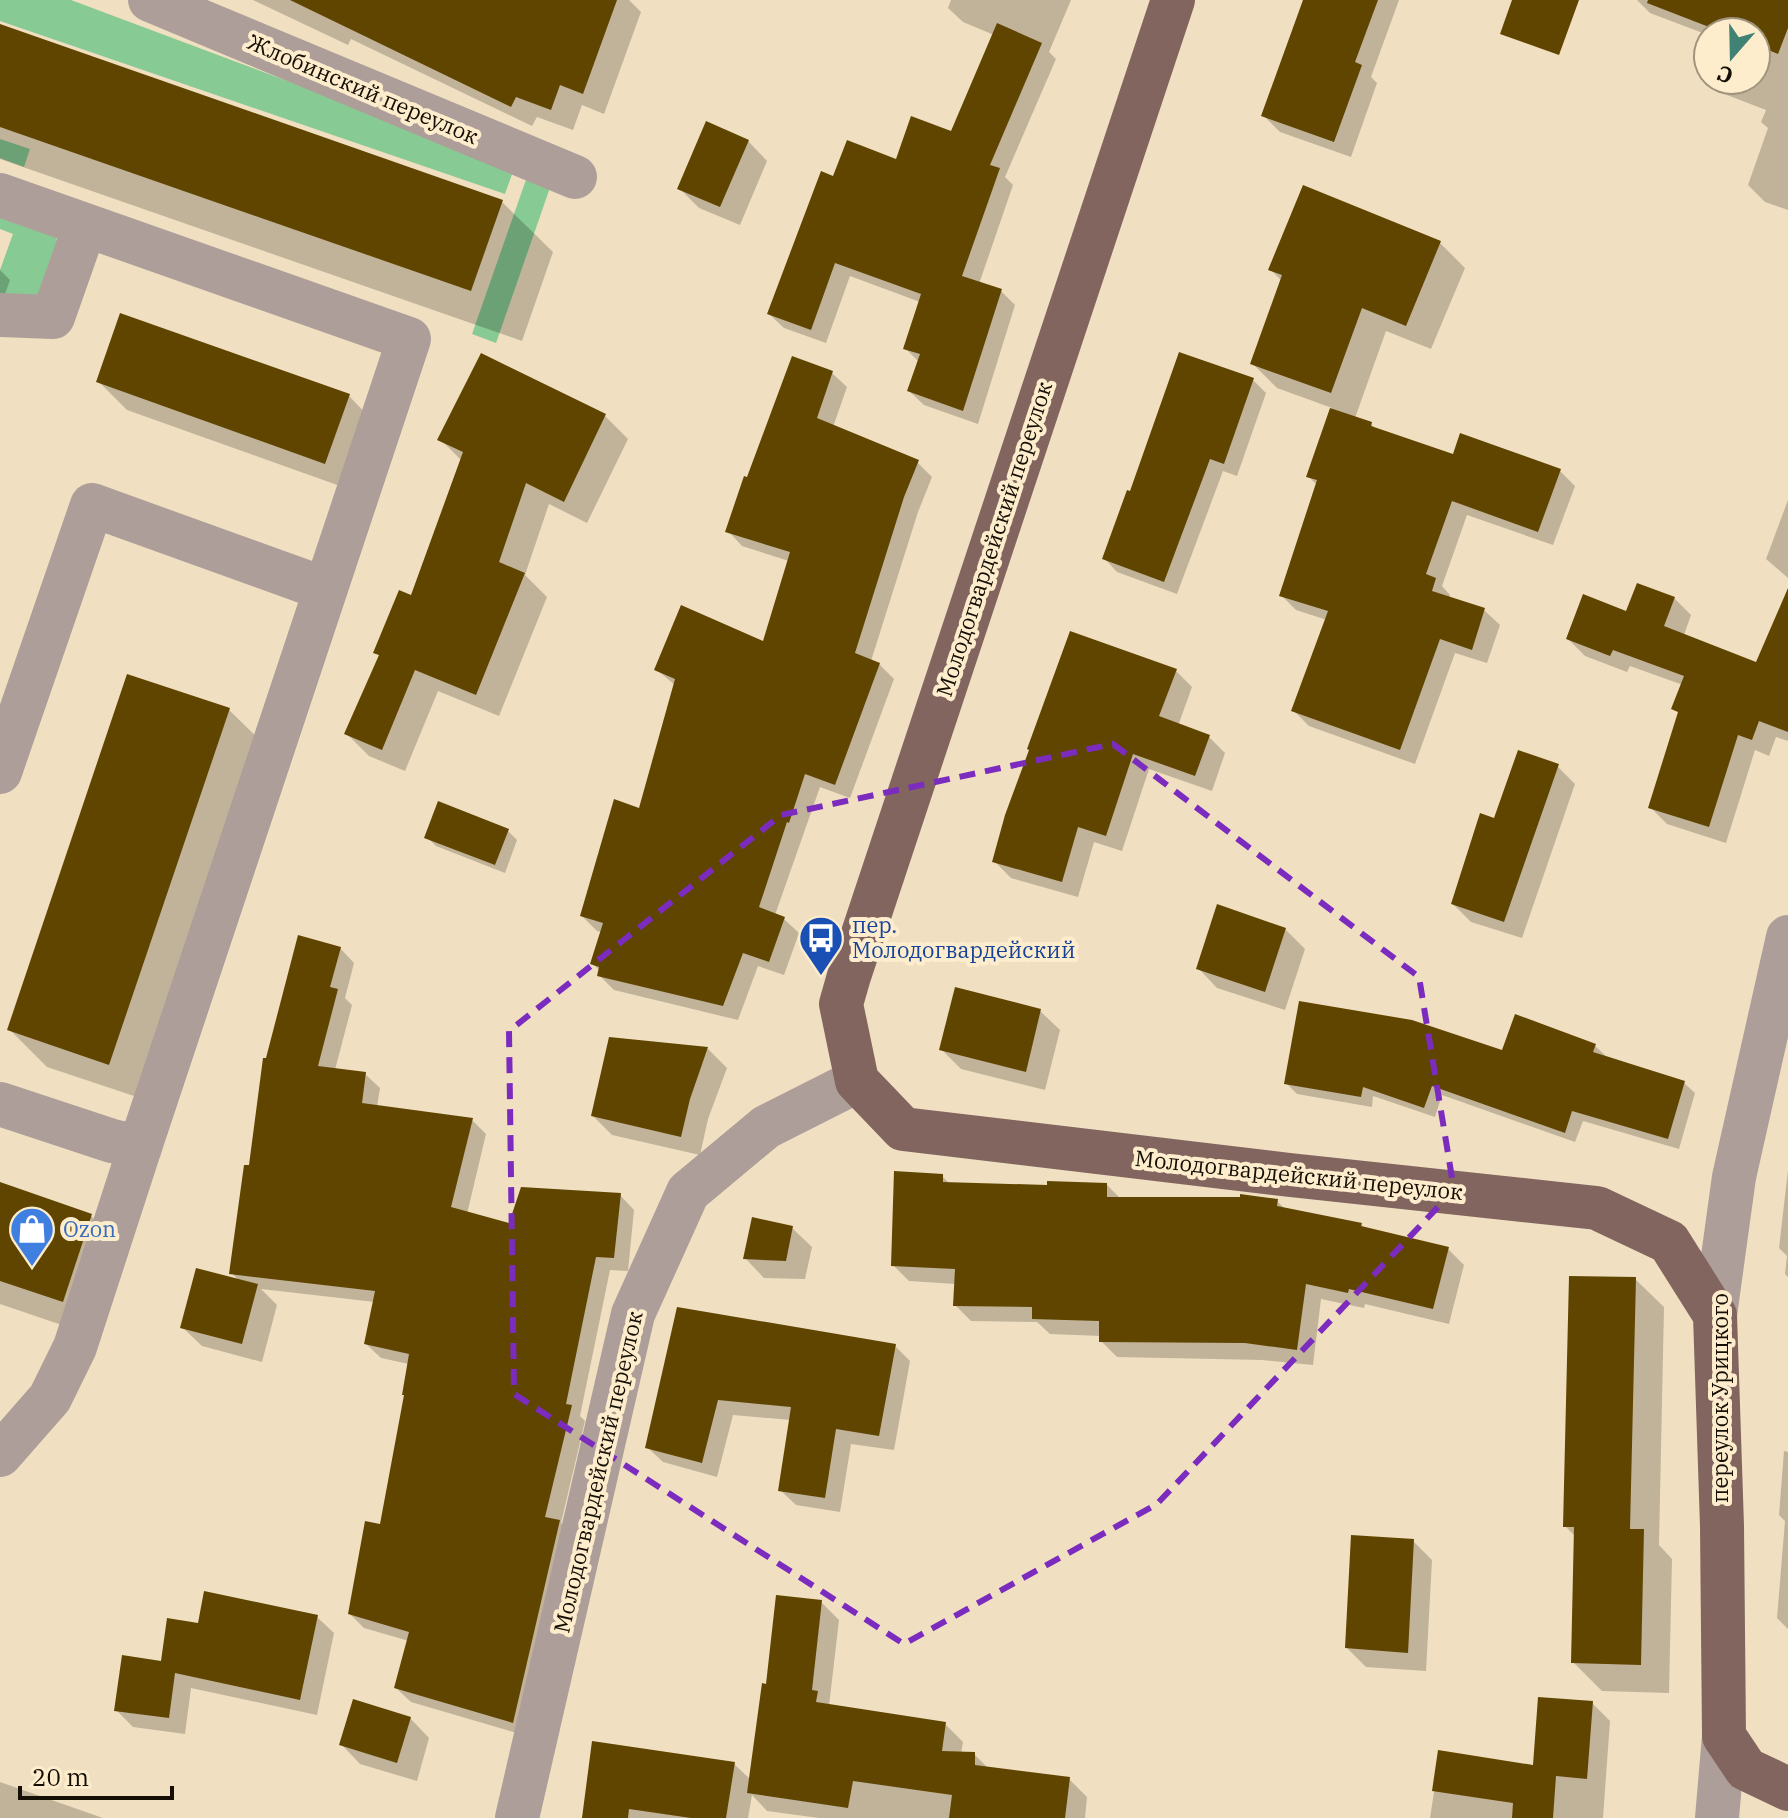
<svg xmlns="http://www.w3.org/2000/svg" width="1788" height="1818" font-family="'IBM Plex Serif',serif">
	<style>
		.green { fill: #88ca93 }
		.shadow { fill: #0003 }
		.building { fill: #604500 }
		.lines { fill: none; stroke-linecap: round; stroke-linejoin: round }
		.minor { stroke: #ae9e9a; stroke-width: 44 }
		.major { stroke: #82655f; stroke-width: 44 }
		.marked { fill: none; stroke: #7b2cbf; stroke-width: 6; stroke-dasharray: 16 10; stroke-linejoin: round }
		.labels { text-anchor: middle; stroke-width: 8; stroke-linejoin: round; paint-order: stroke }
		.street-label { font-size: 22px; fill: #140e04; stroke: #feedcd }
		.transit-label { font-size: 22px; fill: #164399; stroke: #feedcd; text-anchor: start }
		.shop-label { font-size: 22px; fill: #366cbe; stroke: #feedcd; text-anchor: start }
	</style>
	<rect width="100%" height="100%" fill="#f0e0c1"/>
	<g class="green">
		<polygon points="0,0 71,0 515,166 505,194 0,21"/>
		<polygon points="0,139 30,149 24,167 0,158"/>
		<polygon points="528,174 552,182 496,343 472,334"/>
		<polygon points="0,206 56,234 59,257 44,300 0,296 0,270 13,234 0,229"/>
	</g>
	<g class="shadow">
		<polygon points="253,0 629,0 641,12 604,114 582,105 573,130 537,117 532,126 351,39 348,45"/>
		<polygon points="951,0 1071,0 1049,52 1056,59 1005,177 1013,185 979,284 1001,291 1015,305 978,424 924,405 909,391 920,363 905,348 920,302 850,276 826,343 784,328 769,314 834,178 897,162 952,133 994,35 963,22 948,8"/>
		<polygon points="1304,0 1399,0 1371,77 1377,83 1351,157 1280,132 1263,115"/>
		<polygon points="1637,0 1788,0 1788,210 1765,202 1748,185 1768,128 1761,122 1766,110 1727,95 1712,80 1756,80 1756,32 1708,32 1708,35 1650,13"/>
		<polygon points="0,26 502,202 553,252 522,341 0,159"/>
		<polygon points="748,141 767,161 740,225 699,208 679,188"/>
		<polygon points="1304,187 1440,243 1465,268 1431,349 1386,331 1355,418 1371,424 1377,430 1454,457 1560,471 1575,486 1553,545 1467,515 1442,586 1450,595 1449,599 1484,610 1500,625 1487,663 1455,653 1415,764 1309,726 1294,711 1327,620 1296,610 1281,595 1317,485 1308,476 1332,408 1277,388 1253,364 1282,281 1270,269"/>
		<polygon points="0,270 10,280 0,308"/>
		<polygon points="482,355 605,416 628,439 587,523 549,504 525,575 547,597 499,716 438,691 405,771 369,756 347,734 380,657 376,652 412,598 462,461 440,439"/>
		<polygon points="832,373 847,387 833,427 917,462 932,477 918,512 871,661 879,664 894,679 850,798 820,787 775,915 784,919 799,933 784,975 758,966 738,1020 614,990 599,975 600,971 592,963 602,932 597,931 582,916 640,811 676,686 656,669 764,643 789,561 742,546 728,531 749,480"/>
		<polygon points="1253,380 1266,393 1237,476 1223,471 1177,594 1117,572 1104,558"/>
		<polygon points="98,381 349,396 377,425 354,491 127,410"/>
		<polygon points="1788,500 1788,578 1766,559"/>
		<polygon points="1788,590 1788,741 1776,737 1769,756 1755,750 1726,843 1667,824 1650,807 1680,714 1674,708 1683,685 1630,666 1627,672 1585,656 1568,639 1628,614 1674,598 1691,615 1684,635 1757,665"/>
		<polygon points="1176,671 1192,687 1178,726 1209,737 1225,753 1212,791 1149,769 1122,851 1094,842 1078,897 1011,878 994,861"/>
		<polygon points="228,709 266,746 146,1100 47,1067 10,1030"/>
		<polygon points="1557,766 1575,784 1522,938 1471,922 1453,904 1496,820"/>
		<polygon points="508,831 517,840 505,873 436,846 427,837"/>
		<polygon points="1285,929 1305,949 1285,1010 1217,988 1198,968"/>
		<polygon points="340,948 354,963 345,998 352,1005 335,1070 365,1074 380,1088 377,1107 472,1120 486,1134 467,1214 510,1226 620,1195 634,1210 628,1271 610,1270 580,1416 585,1421 561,1523 573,1536 527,1736 411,1702 396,1688 409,1641 364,1628 350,1614 381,1526 406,1396 409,1364 381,1358 366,1344 375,1302 261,1289 277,1305 262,1362 202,1346 182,1327 239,1281 232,1273 251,1168"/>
		<polygon points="1040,1011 1060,1030 1045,1090 961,1069 941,1049"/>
		<polygon points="610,1039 708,1049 727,1068 708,1119 700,1155 612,1135 593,1116"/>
		<polygon points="1595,1046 1606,1056 1684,1083 1695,1093 1679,1149 1583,1121 1575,1142 1442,1095 1435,1117 1373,1096 1372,1107 1297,1094 1286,1083 1503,1053"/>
		<polygon points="1788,1170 1788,1277 1785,1274 1787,1256 1779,1248"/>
		<polygon points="942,1176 950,1184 1049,1187 1107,1185 1121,1199 1277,1201 1285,1209 1361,1224 1365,1229 1448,1249 1464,1265 1449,1324 1365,1304 1364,1308 1321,1299 1313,1365 1262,1360 1117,1357 1101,1341 1101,1336 1050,1334 1037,1322 971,1321 955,1305 956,1284 909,1281 893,1265"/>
		<polygon points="0,1184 91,1216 128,1253 100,1338 0,1304"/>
		<polygon points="792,1228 812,1247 805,1279 764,1278 745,1258"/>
		<polygon points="1635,1279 1664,1307 1659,1545 1672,1559 1669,1693 1602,1691 1573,1662 1576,1537 1565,1526"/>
		<polygon points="678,1309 895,1346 910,1361 894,1450 851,1444 840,1512 796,1505 780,1490 791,1420 733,1415 717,1477 663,1462 647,1447"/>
		<polygon points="1784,1451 1788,1452 1788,1629 1777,1618 1785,1521 1779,1515"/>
		<polygon points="1413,1541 1432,1560 1426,1671 1366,1667 1347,1648"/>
		<polygon points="821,1602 839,1620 829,1706 945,1724 963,1742 961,1754 974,1754 989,1769 1069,1779 1087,1797 1085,1818 819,1818 767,1811 752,1795 748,1818 584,1818 734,1764 751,1780 768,1686"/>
		<polygon points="317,1617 334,1633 317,1715 191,1688 185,1734 133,1727 116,1710 199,1626"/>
		<polygon points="1592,1703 1610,1721 1603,1818 1430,1818 1440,1753 1535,1767"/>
		<polygon points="410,1718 429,1738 417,1781 360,1764 341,1744"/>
		<polygon points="0,1782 103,1818 0,1818"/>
	</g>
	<g class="building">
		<polygon points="290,0 617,0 583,94 560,85 551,110 516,97 511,107"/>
		<polygon points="1303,0 1378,0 1355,62 1362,65 1334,142 1261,116"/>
		<polygon points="1512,0 1579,0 1559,55 1500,34"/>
		<polygon points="1648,0 1788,0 1788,28 1778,54 1756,45 1756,32 1722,32 1647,3"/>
		<polygon points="997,23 1042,43 990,165 1000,168 962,276 1002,289 963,411 907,391 920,354 903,349 921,294 835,263 811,330 767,314 821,171 833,176 847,140 896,159 911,116 951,131"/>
		<polygon points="0,24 503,200 471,291 0,127"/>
		<polygon points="706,121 749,140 720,207 677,189"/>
		<polygon points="1303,185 1441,241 1406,326 1362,308 1331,393 1250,364 1282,275 1268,270"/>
		<polygon points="120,313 350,394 325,464 96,382"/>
		<polygon points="1179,352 1254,378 1224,464 1210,459 1164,582 1102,559 1127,490 1130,491"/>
		<polygon points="481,353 606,414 564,502 526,483 499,562 525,573 476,695 415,670 382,750 344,734 379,655 373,653 399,590 411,595 463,452 437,440"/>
		<polygon points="792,356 833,371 817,418 919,460 904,497 855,653 880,663 835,785 805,774 789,823 787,822 759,907 785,917 769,962 743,953 723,1006 597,976 599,967 590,964 603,923 580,916 614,799 639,808 675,679 654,670 681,605 763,641 790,552 725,532 744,476 747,477"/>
		<polygon points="1330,408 1372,422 1371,426 1453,454 1460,433 1561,469 1538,532 1452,501 1426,574 1436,578 1432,591 1485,608 1472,650 1440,639 1400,750 1291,711 1328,611 1279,596 1317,480 1306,477"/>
		<polygon points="1637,583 1675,597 1664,626 1756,662 1788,588 1788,732 1759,721 1752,740 1738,735 1709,827 1648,808 1678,712 1671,709 1684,676 1613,650 1610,656 1566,639 1583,594 1626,611"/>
		<polygon points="1070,631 1177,669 1159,716 1210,735 1195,776 1133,754 1106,836 1078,827 1062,882 992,862 1005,815 1029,750 1027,749"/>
		<polygon points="127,674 230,708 109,1065 7,1030"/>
		<polygon points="1518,750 1559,764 1504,922 1451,904 1480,813 1494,818"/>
		<polygon points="438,801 509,829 495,865 424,838"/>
		<polygon points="1217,904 1286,928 1265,992 1196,969"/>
		<polygon points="298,935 341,947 330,987 338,989 318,1066 366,1072 362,1103 473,1118 451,1207 509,1223 521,1187 621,1193 614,1258 596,1257 566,1404 572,1405 545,1517 560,1520 513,1723 394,1688 409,1632 348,1614 365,1521 380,1524 404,1395 402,1395 409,1354 364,1344 375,1291 229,1274 244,1165 249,1165 263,1058 266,1058"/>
		<polygon points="955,987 1041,1009 1026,1072 939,1050"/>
		<polygon points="1299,1001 1412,1020 1502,1050 1515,1014 1596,1044 1593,1052 1685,1081 1668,1139 1572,1111 1565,1133 1432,1086 1424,1108 1363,1087 1361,1097 1284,1084"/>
		<polygon points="609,1037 708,1047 690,1099 681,1137 591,1116"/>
		<polygon points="894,1171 943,1174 943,1182 1047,1185 1047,1181 1107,1183 1107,1197 1240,1197 1240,1194 1262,1197 1278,1199 1277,1206 1362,1223 1361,1226 1449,1247 1433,1309 1349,1289 1348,1293 1306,1284 1297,1350 1245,1343 1099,1342 1099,1321 1032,1319 1032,1307 953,1306 955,1269 891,1266"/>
		<polygon points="0,1182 92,1214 63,1302 0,1281"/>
		<polygon points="752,1217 793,1226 786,1261 743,1259"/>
		<polygon points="196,1268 258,1284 242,1344 180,1328"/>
		<polygon points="1569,1276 1636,1277 1630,1529 1644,1529 1641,1665 1571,1663 1574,1527 1563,1527"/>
		<polygon points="677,1307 896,1344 879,1436 836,1429 825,1498 778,1491 791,1407 718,1400 702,1463 645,1448"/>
		<polygon points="1351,1535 1414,1539 1408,1653 1345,1648"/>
		<polygon points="204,1591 318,1615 300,1700 175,1673 169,1718 114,1711 122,1655 161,1661 167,1618 198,1623"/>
		<polygon points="776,1595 822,1600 812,1690 818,1691 816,1702 946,1722 942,1751 975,1752 975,1765 1070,1777 1065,1818 949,1818 952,1795 853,1781 848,1808 747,1793 762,1683 766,1684"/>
		<polygon points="1538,1697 1593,1701 1587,1779 1556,1776 1553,1818 1512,1818 1513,1803 1432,1791 1438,1750 1533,1765"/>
		<polygon points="353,1699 411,1717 397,1763 339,1745"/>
		<polygon points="592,1741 735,1762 726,1818 691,1818 629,1809 628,1818 582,1818"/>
	</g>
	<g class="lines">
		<g class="minor">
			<polyline points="150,0 575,177"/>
			<polyline points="0,195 409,339 140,1147 112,1141 0,1104"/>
			<polyline points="0,315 53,317 85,226"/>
			<polyline points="0,772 92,505 325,589"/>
			<polyline points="1715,1315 1734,1177 1788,937"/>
			<polyline points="0,1455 50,1398 75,1347 140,1147"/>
			<polyline points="517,1818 633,1314 688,1192 766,1127 857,1081"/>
			<polyline points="1717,1818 1724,1736"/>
		</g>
		<polyline class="major" points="1173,0 849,976 841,1004 857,1081 903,1129 1290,1175 1597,1208 1669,1242 1715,1315 1722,1526 1724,1736 1746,1769 1788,1789"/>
	</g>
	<path class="marked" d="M1113,744L1419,977L1454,1190L1157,1504L904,1644L514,1394L509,1031L781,815Z"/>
	<defs>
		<g id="bus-pin" transform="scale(2.3)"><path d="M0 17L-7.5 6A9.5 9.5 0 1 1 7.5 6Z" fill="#1a4fb4" stroke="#feedcd"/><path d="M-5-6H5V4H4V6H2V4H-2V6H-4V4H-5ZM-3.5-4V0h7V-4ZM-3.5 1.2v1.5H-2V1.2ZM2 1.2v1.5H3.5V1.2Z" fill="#fff"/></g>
		<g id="shop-pin" transform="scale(2.3)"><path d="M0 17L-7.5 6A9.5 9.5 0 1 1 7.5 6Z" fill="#3f7fe0" stroke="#feedcd"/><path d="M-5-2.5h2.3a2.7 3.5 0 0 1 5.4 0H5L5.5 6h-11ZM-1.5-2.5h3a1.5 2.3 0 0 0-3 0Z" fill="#fff"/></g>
	</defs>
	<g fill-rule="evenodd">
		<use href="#bus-pin" x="821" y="938"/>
		<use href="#shop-pin" x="32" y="1229"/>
	</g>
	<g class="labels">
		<g class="street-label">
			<text transform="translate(363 89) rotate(23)" y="8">Жлобинский переулок</text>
			<text transform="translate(994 539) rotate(-72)" y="8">Молодогвардейский переулок</text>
			<text transform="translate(1299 1175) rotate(6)" y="8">Молодогвардейский переулок</text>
			<text transform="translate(1720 1398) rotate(-90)" y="8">переулок Урицкого</text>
			<text transform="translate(598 1472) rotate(-77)" y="8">Молодогвардейский переулок</text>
		</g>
		<g class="transit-label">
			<text x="852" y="933">пер.<tspan x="852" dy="25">Молодогвардейский</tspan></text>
		</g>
		<g class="shop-label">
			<text x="63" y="1237">Ozon</text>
		</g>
	</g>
	<g transform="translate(1732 56) rotate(200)"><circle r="38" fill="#feedcd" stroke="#a0947d" stroke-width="2"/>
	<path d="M0-6L14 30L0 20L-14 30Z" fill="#408273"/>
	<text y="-12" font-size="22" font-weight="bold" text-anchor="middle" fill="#140e04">С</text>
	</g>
	<path d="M20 1786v12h152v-12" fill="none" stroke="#140e04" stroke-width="4"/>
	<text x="32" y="1786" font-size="24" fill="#140e04" stroke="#feedcd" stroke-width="6" paint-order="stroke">20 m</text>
</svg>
